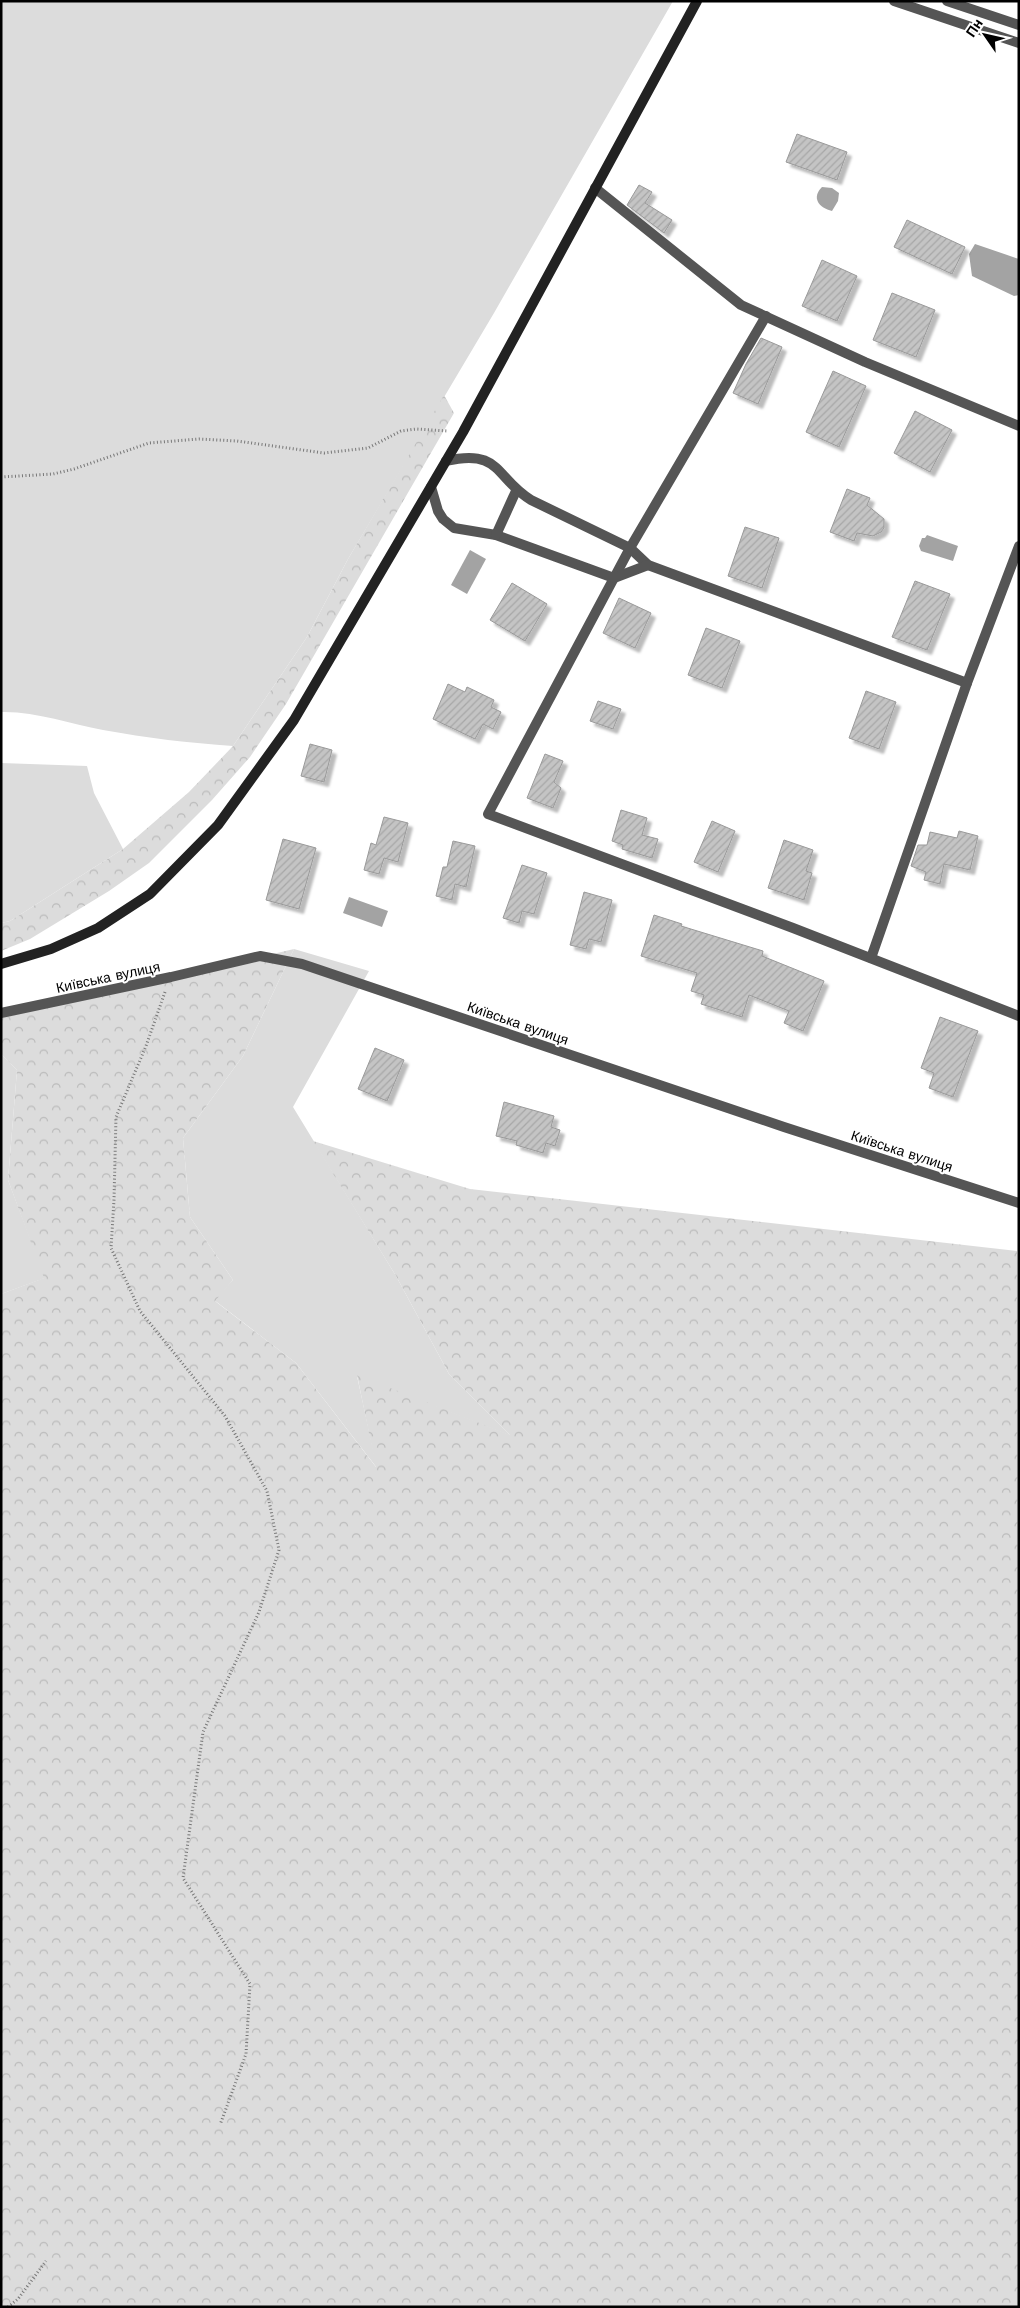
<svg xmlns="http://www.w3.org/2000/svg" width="1020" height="2308" font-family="'Work Sans',sans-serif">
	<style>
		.green { fill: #dcdcdc }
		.forest { fill: url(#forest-crowns) }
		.water { fill: #a3a3a3 }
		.building { fill: url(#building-hatch); stroke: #999; filter: url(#shadow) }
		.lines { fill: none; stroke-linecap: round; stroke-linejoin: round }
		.path { stroke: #777; stroke-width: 3; stroke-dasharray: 1 2.5; stroke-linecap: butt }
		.lane { stroke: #555; stroke-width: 10 }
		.street { stroke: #555; stroke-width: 10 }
		.secondary { stroke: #222; stroke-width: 10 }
		.labels { text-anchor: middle; stroke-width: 4; stroke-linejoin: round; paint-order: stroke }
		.street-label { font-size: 14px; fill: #000; stroke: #fff }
	</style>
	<defs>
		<pattern id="forest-crowns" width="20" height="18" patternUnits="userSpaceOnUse" patternTransform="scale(1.25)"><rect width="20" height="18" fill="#dcdcdc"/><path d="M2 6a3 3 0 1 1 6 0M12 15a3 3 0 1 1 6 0" fill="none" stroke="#bbb"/></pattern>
		<pattern id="building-hatch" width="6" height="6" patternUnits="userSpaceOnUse" patternTransform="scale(1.25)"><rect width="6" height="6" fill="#c4c4c4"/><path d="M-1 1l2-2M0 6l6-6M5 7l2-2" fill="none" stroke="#a7a7a7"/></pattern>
		<filter id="shadow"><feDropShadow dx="4.5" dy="4.5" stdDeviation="1" flood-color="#0004"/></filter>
	</defs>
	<rect width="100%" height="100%" fill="#fff"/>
	<g class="green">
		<path d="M1,1H673L494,313L348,559L307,637L233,746C189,743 147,738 103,730C70,724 35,711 1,712Z"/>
		<polygon points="1,763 87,766 94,793 123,849 10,921 1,923"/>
		<polygon points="294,949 369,971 293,1107 396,1276 449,1374 511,1436 357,1376 377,1468 296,1363 214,1300 233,1280 190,1217 183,1138 243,1056"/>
		<polygon points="1,1054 17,1070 8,1180 45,1278 1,1294"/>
	</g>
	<g class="forest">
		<polygon points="444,395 454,413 286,704 250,757 212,800 149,863 109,891 30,939 1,951 1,923 10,921 123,849 189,792 233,746 307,637 348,559"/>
		<polygon points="294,949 243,1056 183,1138 190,1217 233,1280 215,1301 296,1363 376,1467 357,1375 510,1435 449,1374 396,1276 313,1141 470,1189 1017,1251 1019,2307 1,2307 1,1294 44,1278 8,1180 17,1070 1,1054 1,1018"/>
	</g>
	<g class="water">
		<path d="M822,187L832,188L839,193L838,201L832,211C819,208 811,198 822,187Z"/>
		<polygon points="975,244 1019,259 1019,295 1014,296 972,276 969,254"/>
		<polygon points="927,535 958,546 953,561 921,551 919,546 922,538 925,538"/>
		<polygon points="470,550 486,559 467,594 451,585"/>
		<polygon points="349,897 388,911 382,927 343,913"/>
	</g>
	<g class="building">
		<polygon points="797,134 847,152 837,180 786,162"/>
		<polygon points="639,185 652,192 645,203 672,220 664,233 627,205"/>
		<polygon points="907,220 965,247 952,274 894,247"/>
		<polygon points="822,260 857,276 837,321 802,306"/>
		<polygon points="892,293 935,310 916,357 873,340"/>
		<polygon points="761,338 782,347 758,404 733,393 746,364"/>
		<polygon points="833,371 866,386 839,447 806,432"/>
		<polygon points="915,411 952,430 930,472 894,453"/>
		<polygon points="847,489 870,498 867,505 884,519 884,528 881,532 873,536 857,533 854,541 830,532"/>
		<polygon points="745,527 779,538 762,588 728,576"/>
		<polygon points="915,581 950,594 927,650 892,637"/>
		<polygon points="512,583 547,604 525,641 490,620"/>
		<polygon points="619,598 651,613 635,648 603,633"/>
		<polygon points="706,628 740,641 722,688 688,675"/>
		<polygon points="448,684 465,692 467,687 494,700 491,707 501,712 493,729 483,724 475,739 433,719"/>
		<polygon points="866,691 896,702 879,749 849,738"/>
		<polygon points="598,701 621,709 613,729 590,721"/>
		<polygon points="310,744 332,750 324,782 301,776"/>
		<polygon points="545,754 563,761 554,782 561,788 553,808 527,798"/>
		<polygon points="621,810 647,818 642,835 658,839 652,858 622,849 623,845 612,841"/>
		<polygon points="384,817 408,823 398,862 384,858 379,874 364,870 371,843 376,845"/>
		<polygon points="712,821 735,831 718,872 694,862"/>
		<polygon points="959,831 978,836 970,870 944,864 940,884 924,880 926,872 911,866 918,845 927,845 930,832 957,838"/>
		<polygon points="283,839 316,848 299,909 266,900"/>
		<polygon points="784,840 813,850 806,871 812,873 804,900 768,888"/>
		<polygon points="453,841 475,846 466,887 455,884 452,900 436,896 443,867 447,867"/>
		<polygon points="522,865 547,873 534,914 522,911 519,923 503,918"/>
		<polygon points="584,892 612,900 601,942 589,939 586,949 570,945"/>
		<polygon points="654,915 682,924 681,926 763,951 762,956 824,981 803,1031 784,1023 789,1011 749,995 742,1017 701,1004 704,995 691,991 697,973 641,956"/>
		<polygon points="940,1017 978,1031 953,1097 929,1088 934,1073 921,1068"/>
		<polygon points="375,1048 404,1060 387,1101 358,1089"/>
		<polygon points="504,1102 554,1116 551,1127 560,1130 555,1146 546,1143 543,1153 516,1145 517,1141 496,1136"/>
	</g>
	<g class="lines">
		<g class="path">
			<polyline points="1,477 53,474 74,469 149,443 199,439 237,441 324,453 368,448 401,431 416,429 448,431"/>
			<polyline points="165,992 146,1046 116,1117 114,1200 111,1248 140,1311 225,1416 267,1491 279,1550 259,1612 203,1732 183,1878 250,1984 246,2054 220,2125"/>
			<polyline points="8,2307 18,2299 46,2261"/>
		</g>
		<polyline class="lane" points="947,1 1019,25"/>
		<g class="street">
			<polyline points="894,1 1019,43"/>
			<polyline points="595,188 741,305 865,362 1019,426"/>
			<polyline points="766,316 630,548 488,814 793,928 1019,1016"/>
			<path d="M446,461C501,448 495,478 531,500L630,548L648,565L967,683"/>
			<polyline points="431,487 438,511 443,519 454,528 496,535 614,578 648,565"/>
			<polyline points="496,535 516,491"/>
			<polyline points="871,958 967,683 1019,546"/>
			<polyline points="1,1013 171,977 260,956 302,964 784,1127 1019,1203"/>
		</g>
		<polyline class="secondary" points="1,964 51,949 98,928 150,894 218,825 294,720 463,432 697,1"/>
	</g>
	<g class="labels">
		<g class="street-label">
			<text transform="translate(108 977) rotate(-12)" y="5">Київська вулиця</text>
			<text transform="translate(518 1023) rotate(19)" y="5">Київська вулиця</text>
			<text transform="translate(902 1151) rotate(18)" y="5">Київська вулиця</text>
		</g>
	</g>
	<rect width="1020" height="2308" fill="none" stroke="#000000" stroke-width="5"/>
	<g transform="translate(985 35) rotate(304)" stroke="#ffffff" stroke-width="4" paint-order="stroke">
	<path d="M0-4L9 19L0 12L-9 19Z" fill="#000000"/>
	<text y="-8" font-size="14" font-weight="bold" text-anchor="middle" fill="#000000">Пн</text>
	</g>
</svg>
